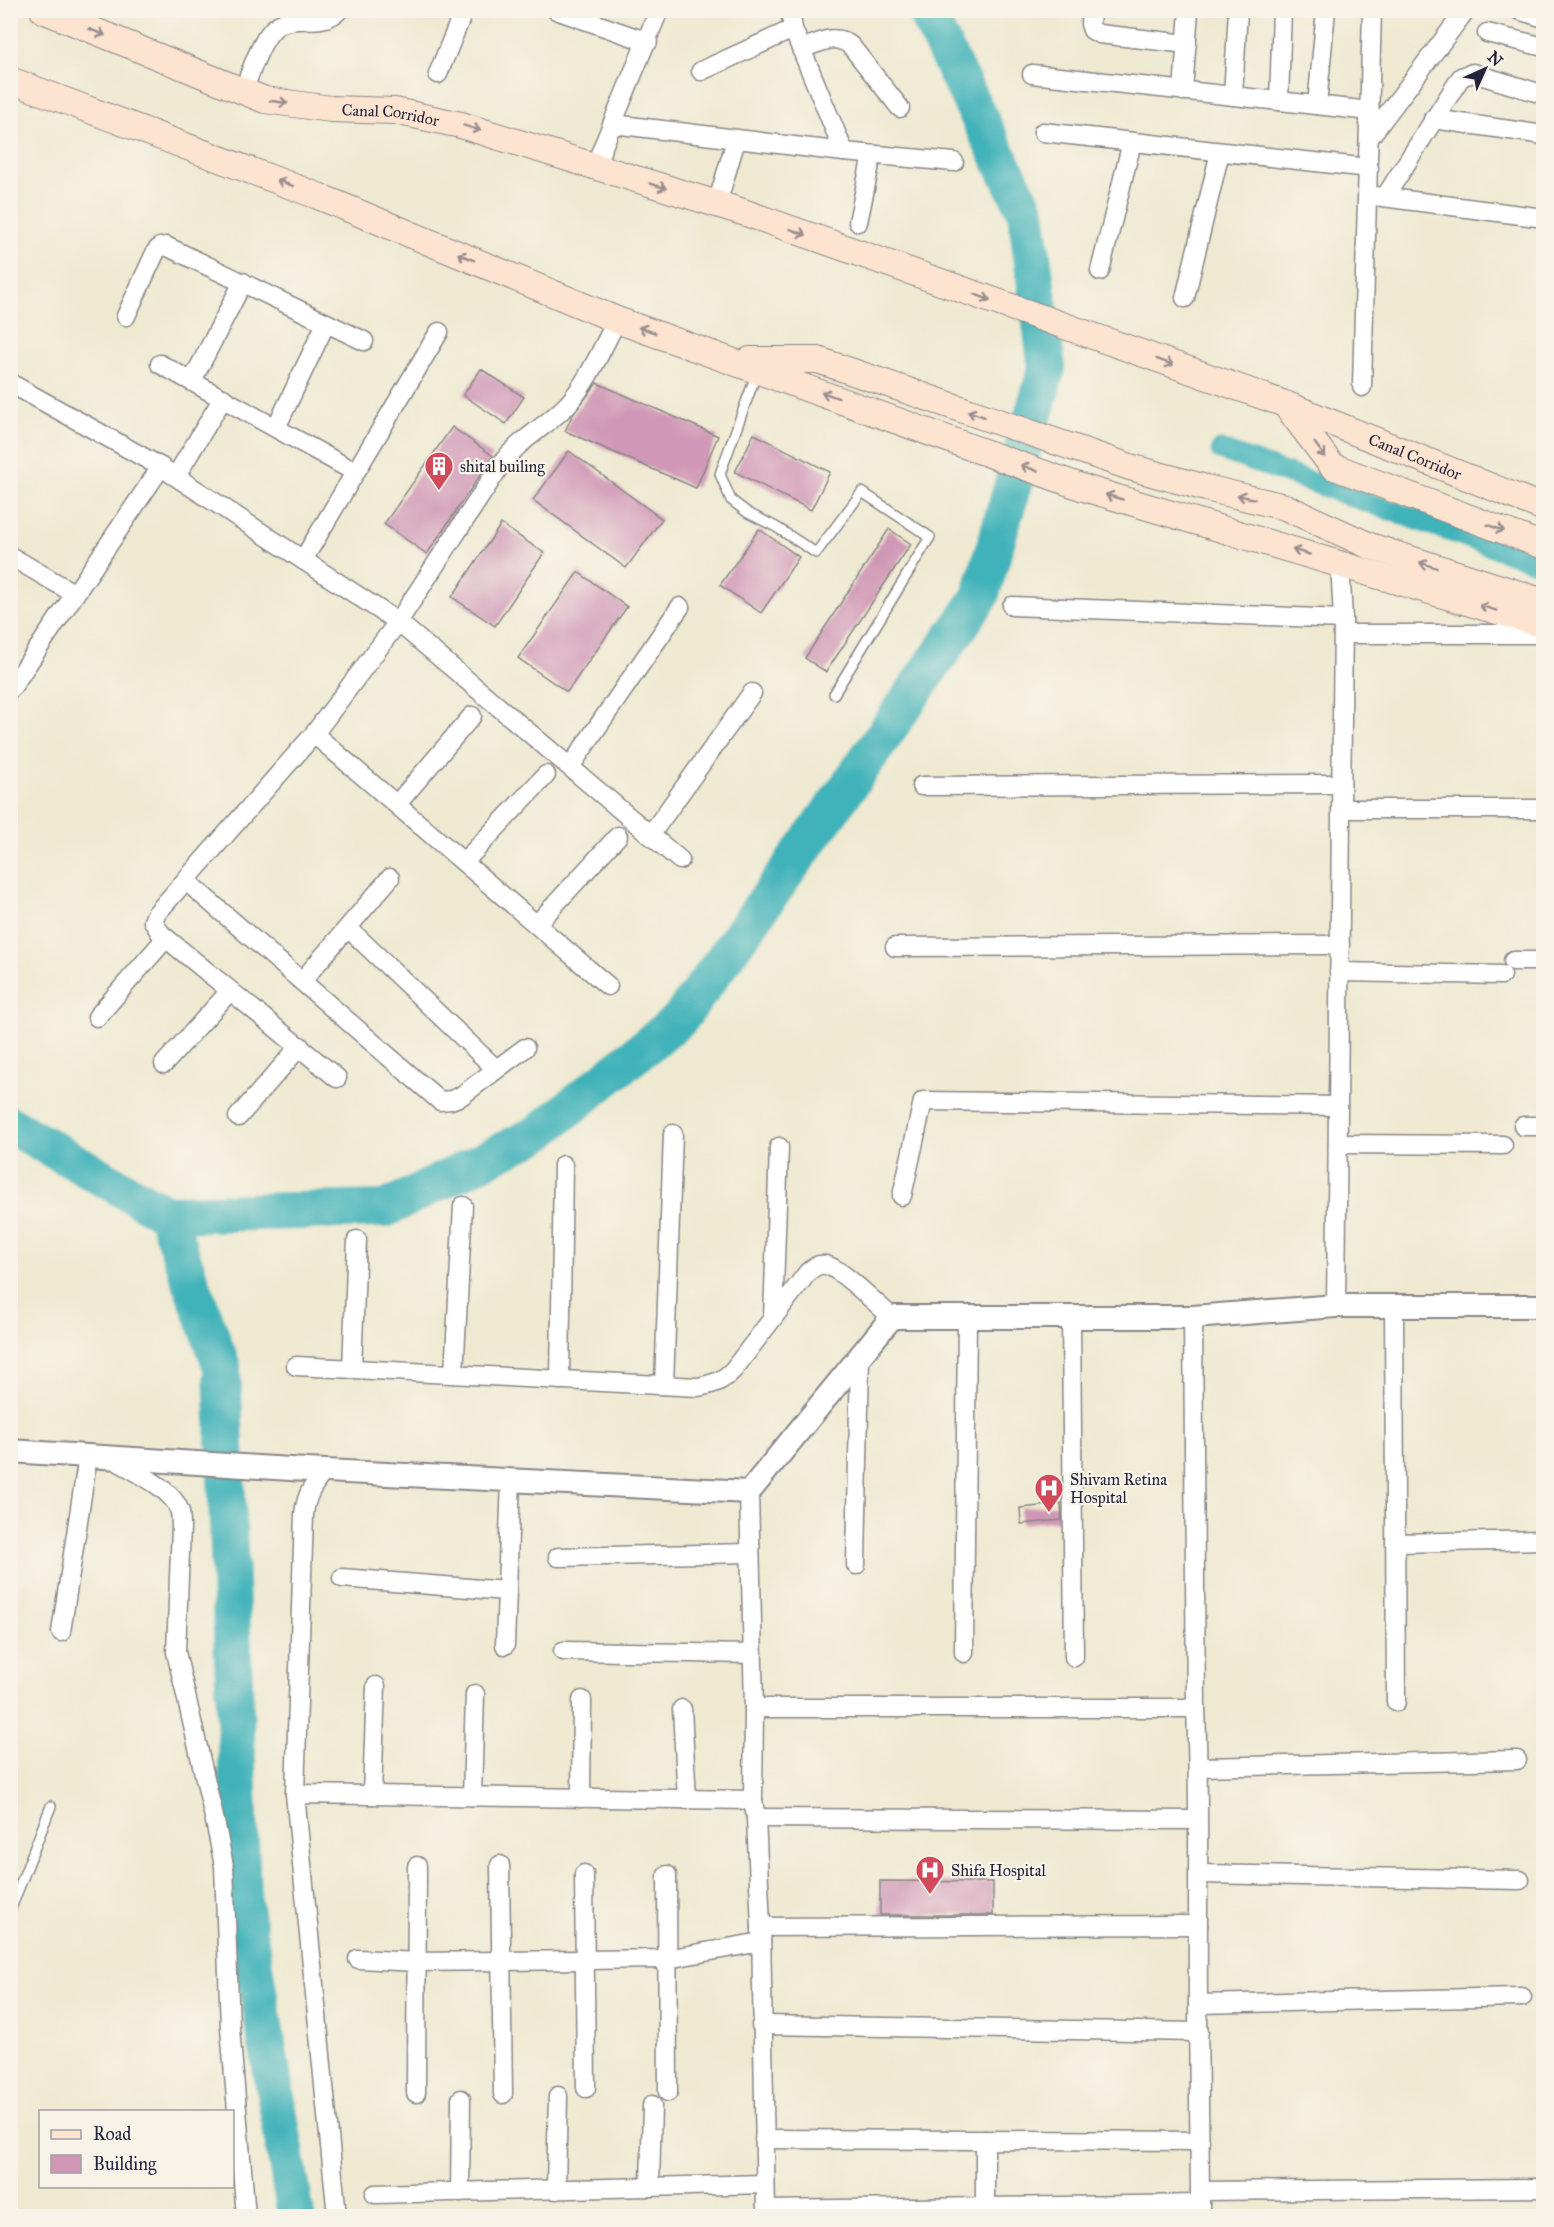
<svg xmlns="http://www.w3.org/2000/svg" width="1554" height="2227" font-family="'IM FELL Great Primer',serif">
	<style>
		.lines { fill: none; stroke-linecap: round; stroke-linejoin: round }
		.canal { stroke: #41b2b9; stroke-width: 21 }
		.river { stroke: #41b2b9; stroke-width: 38 }
		.building { fill: #d098b6 }
		.service-casing { stroke: #888686; stroke-width: 12 }
		.minor-casing { stroke: #888686; stroke-width: 21 }
		.tertiary-casing { stroke: #888686; stroke-width: 26 }
		.secondary-casing { stroke: #888686; stroke-width: 28 }
		.service { stroke: #fff; stroke-width: 9 }
		.minor { stroke: #fff; stroke-width: 18 }
		.tertiary { stroke: #fff; stroke-width: 22 }
		.secondary { stroke: #fde4d1; stroke-width: 26 }
		.oneway { stroke: #9a8d8e }
		.labels { text-anchor: middle; stroke-width: 4.5; stroke-linejoin: round; paint-order: stroke }
		.street-label { font-size: 16px; fill: #22223b; stroke: #f7f3e8 }
		.poi-label { font-size: 16px; fill: #22223b; stroke: #f7f3e8; text-anchor: start }
	</style>
	<rect width="100%" height="100%" fill="#f7f3e8"/>
	<filter id="ink" filterUnits="userSpaceOnUse"><feTurbulence type="fractalNoise" baseFrequency=".0167" numOctaves="2"/><feDisplacementMap in="SourceGraphic" scale="12" xChannelSelector="R" yChannelSelector="G"/><feConvolveMatrix kernelMatrix="1 2 1 2 8 2 1 2 1" color-interpolation-filters="sRGB"/></filter>
	<filter id="wash" filterUnits="userSpaceOnUse"><feTurbulence type="fractalNoise" baseFrequency=".008" numOctaves="4" result="noise"/><feDisplacementMap in="SourceGraphic" scale="24" xChannelSelector="R" yChannelSelector="G"/><feGaussianBlur stdDeviation="1.35" result="paint"/><feColorMatrix in="noise" values="0 0 0 0 0 0 0 0 0 0 0 0 0 0 0 0 0 1.4 0 .05"/><feComposite in="paint" operator="in"/></filter>
	<g filter="url(#wash)">
		<rect width="100%" height="100%" fill="#efe9d1"/>
		<g class="lines">
			<polyline class="canal" points="1221,450 1544,565"/>
			<g class="river">
				<polyline points="10,1125 166,1214 222,1367 242,1895 296,2216"/>
				<polyline points="166,1214 385,1209 537,1134 680,1019 835,805 980,597 1047,368 1026,211 925,10"/>
			</g>
		</g>
		<g id="blocks">
			<g class="building">
				<polygon points="481,369 524,397 506,424 463,395"/>
				<polygon points="597,383 718,436 696,488 565,431 572,416"/>
				<polygon points="452,427 493,456 427,554 384,524"/>
				<polygon points="754,434 830,472 811,510 735,472"/>
				<polygon points="569,451 662,519 626,568 533,500"/>
				<polygon points="501,524 544,553 495,626 452,597"/>
				<polygon points="759,529 799,557 761,613 720,585"/>
				<polygon points="889,529 911,544 826,672 805,658"/>
				<polygon points="578,572 627,607 567,692 518,658"/>
				<polygon points="1061,1504 1062,1520 1021,1524 1020,1508"/>
				<polygon points="880,1881 993,1882 993,1915 880,1915"/>
			</g>
		</g>
	</g>
	<g filter="url(#ink)">
		<use href="#blocks" fill-opacity="0" stroke="#888686" stroke-width="1.5"/>
		<g class="lines">
			<g class="service-casing">
				<g id="service">
					<polyline points="757,372 720,474 731,500 748,513 776,527 816,553 862,492 930,537 834,694"/>
					<polyline points="10,1911 51,1806"/>
				</g>
			</g>
			<g class="minor-casing">
				<g id="minor">
					<polyline points="556,10 648,42"/>
					<polyline points="790,10 793,29 844,152"/>
					<polyline points="1091,10 1090,24 1092,30 1099,34 1187,44"/>
					<polyline points="1518,10 1544,18"/>
					<polyline points="1487,33 1544,47"/>
					<path d="M801,49C820,43 835,32 851,46L900,108"/>
					<polyline points="701,71 793,29"/>
					<polyline points="438,74 464,10"/>
					<polyline points="1032,74 1370,111"/>
					<path d="M243,91C251,73 261,36 278,25C296,14 323,27 339,10"/>
					<polyline points="1183,91 1189,10"/>
					<polyline points="1233,96 1238,10"/>
					<polyline points="1279,101 1282,10"/>
					<polyline points="1317,105 1326,10"/>
					<polyline points="1433,119 1544,135"/>
					<polyline points="613,124 844,152 954,162"/>
					<polyline points="1043,132 1369,168"/>
					<polyline points="1369,138 1466,10"/>
					<polyline points="595,166 659,10"/>
					<polyline points="1375,196 1544,218"/>
					<polyline points="1385,197 1461,77 1473,73 1542,94"/>
					<polyline points="717,204 736,140"/>
					<polyline points="858,222 872,155"/>
					<polyline points="1100,271 1132,142"/>
					<polyline points="1185,298 1220,152"/>
					<polyline points="126,316 156,251 160,247 166,246 364,341"/>
					<polyline points="160,364 355,472"/>
					<polyline points="192,381 243,282"/>
					<polyline points="10,383 161,467 398,622 680,860"/>
					<polyline points="1362,387 1372,10"/>
					<polyline points="276,428 326,323"/>
					<polyline points="176,476 223,398"/>
					<polyline points="10,556 75,594"/>
					<polyline points="303,560 439,332"/>
					<polyline points="1012,606 1343,619"/>
					<polyline points="1343,634 1544,634"/>
					<polyline points="10,690 161,467"/>
					<polyline points="314,734 608,986"/>
					<polyline points="570,767 680,607"/>
					<polyline points="921,786 1341,784"/>
					<polyline points="397,804 472,716"/>
					<polyline points="1341,809 1544,809"/>
					<polyline points="651,834 752,693"/>
					<polyline points="464,862 546,775"/>
					<polyline points="186,881 440,1101 451,1100 461,1096 525,1048"/>
					<polyline points="537,924 618,836"/>
					<polyline points="348,928 496,1069"/>
					<polyline points="895,947 1340,945"/>
					<polyline points="1513,961 1544,961"/>
					<polyline points="1339,972 1502,975"/>
					<polyline points="302,981 390,878"/>
					<polyline points="97,1017 166,938"/>
					<polyline points="164,1064 230,991"/>
					<path d="M337,1078L161,934L153,921L156,914L314,734L398,622L502,463C520,439 547,426 568,404C588,382 603,346 617,320"/>
					<polyline points="238,1117 300,1046"/>
					<polyline points="1523,1126 1544,1126"/>
					<polyline points="1338,1144 1503,1145"/>
					<polyline points="902,1196 923,1101 1338,1106"/>
					<polyline points="1336,1306 1343,619 1340,563"/>
					<polyline points="1394,1306 1396,1702"/>
					<polyline points="1071,1317 1074,1657"/>
					<path d="M1193,1317L1196,1708C1199,1781 1198,1853 1198,1926C1197,2023 1200,2120 1200,2216"/>
					<polyline points="773,1318 779,1147"/>
					<path d="M296,1366L698,1387C714,1384 723,1381 734,1369L808,1272C813,1268 817,1264 825,1265C840,1267 878,1306 892,1317"/>
					<polyline points="352,1369 357,1240"/>
					<polyline points="454,1374 463,1206"/>
					<polyline points="560,1380 563,1165"/>
					<polyline points="664,1385 673,1134"/>
					<path d="M112,1458C132,1470 174,1489 180,1512C181,1517 181,1522 181,1527L176,1652L216,1826L224,1866L230,2028L246,2216"/>
					<path d="M325,1470C313,1485 306,1495 304,1514L295,1794L337,2216"/>
					<polyline points="749,1492 754,1708 753,1800 756,1818 761,1927 766,2216"/>
					<polyline points="1395,1543 1544,1540"/>
					<polyline points="558,1557 750,1553"/>
					<polyline points="856,1565 860,1355"/>
					<polyline points="342,1578 507,1591"/>
					<polyline points="61,1632 88,1456"/>
					<polyline points="505,1645 511,1479"/>
					<polyline points="563,1651 752,1654"/>
					<polyline points="964,1653 967,1317"/>
					<polyline points="754,1708 1196,1708"/>
					<polyline points="682,1709 687,1800"/>
					<polyline points="1199,1767 1517,1760"/>
					<polyline points="295,1794 753,1800"/>
					<polyline points="372,1795 376,1686"/>
					<polyline points="472,1796 475,1694"/>
					<polyline points="581,1798 582,1700"/>
					<polyline points="756,1818 1197,1820"/>
					<polyline points="500,1865 503,2094"/>
					<polyline points="584,1874 586,2088"/>
					<polyline points="1200,1874 1520,1880"/>
					<polyline points="667,1875 668,2092"/>
					<polyline points="761,1927 1198,1925"/>
					<polyline points="358,1959 417,1962 667,1959 761,1942"/>
					<polyline points="1198,2004 1522,1997"/>
					<polyline points="761,2025 1199,2032"/>
					<polyline points="416,2093 417,1866"/>
					<polyline points="764,2139 1200,2141"/>
					<polyline points="985,2140 985,2216"/>
					<polyline points="650,2187 652,2105"/>
					<polyline points="556,2190 558,2096"/>
					<polyline points="1200,2191 1544,2188"/>
					<polyline points="460,2192 461,2099"/>
					<polyline points="375,2194 765,2184"/>
					<polyline points="766,2210 1200,2204"/>
				</g>
			</g>
			<g class="tertiary-casing">
				<polyline id="tertiary" points="10,1451 306,1470 749,1492 892,1317 1193,1317 1336,1306 1544,1306"/>
			</g>
			<g class="secondary-casing">
				<g id="secondary">
					<path id="s1" d="M43,10L265,100L331,109L395,111L461,125L743,212L1285,404L1544,508"/>
					<polyline points="10,80 318,196 617,320 1084,488 1544,625"/>
					<polyline points="750,360 818,360 1130,467 1206,488 1285,507 1370,546 1544,602"/>
					<polyline points="1285,404 1332,466 1544,546"/>
				</g>
			</g>
			<use href="#service" class="service"/>
			<use href="#minor" class="minor"/>
			<use href="#tertiary" class="tertiary"/>
			<use href="#secondary" class="secondary"/>
		</g>
		<defs><path id="oneway-shaft" d="M-6 0H5M1.5-3L5.5 0L1.5 3" fill="none" stroke-width="1.6" stroke-linecap="round" stroke-linejoin="round" transform="scale(1.5)"/></defs>
		<g class="oneway">
			<use href="#oneway-shaft" transform="translate(97 32) rotate(22)"/>
			<use href="#oneway-shaft" transform="translate(279 102) rotate(8)"/>
			<use href="#oneway-shaft" transform="translate(472 128) rotate(17)"/>
			<use href="#oneway-shaft" transform="translate(285 183) rotate(-159)"/>
			<use href="#oneway-shaft" transform="translate(658 186) rotate(17)"/>
			<use href="#oneway-shaft" transform="translate(798 232) rotate(20)"/>
			<use href="#oneway-shaft" transform="translate(466 257) rotate(-158)"/>
			<use href="#oneway-shaft" transform="translate(982 297) rotate(20)"/>
			<use href="#oneway-shaft" transform="translate(647 330) rotate(-161)"/>
			<use href="#oneway-shaft" transform="translate(1165 362) rotate(20)"/>
			<use href="#oneway-shaft" transform="translate(830 395) rotate(-160)"/>
			<use href="#oneway-shaft" transform="translate(976 414) rotate(-161)"/>
			<use href="#oneway-shaft" transform="translate(1320 450) rotate(53)"/>
			<use href="#oneway-shaft" transform="translate(1029 468) rotate(-160)"/>
			<use href="#oneway-shaft" transform="translate(1114 497) rotate(-164)"/>
			<use href="#oneway-shaft" transform="translate(1246 497) rotate(-167)"/>
			<use href="#oneway-shaft" transform="translate(1496 528) rotate(21)"/>
			<use href="#oneway-shaft" transform="translate(1301 552) rotate(-164)"/>
			<use href="#oneway-shaft" transform="translate(1428 565) rotate(-162)"/>
			<use href="#oneway-shaft" transform="translate(1488 608) rotate(-163)"/>
		</g>
	</g>
	<defs>
		<g id="building-pin" transform="scale(1.5)"><path d="M0 17L-7.5 6A9.5 9.5 0 1 1 7.5 6Z" fill="#d1495b" stroke="#f7f3e8"/><path d="M-4-6H4V6H1V3H-1V6H-4ZM-2.5-4.3h1.7v1.8h-1.7ZM.8-4.3h1.7v1.8H.8ZM-2.5-1h1.7V.8h-1.7ZM.8-1h1.7V.8H.8Z" fill="#fff"/></g>
		<g id="hospital-pin" transform="scale(1.5)"><path d="M0 17L-7.5 6A9.5 9.5 0 1 1 7.5 6Z" fill="#d1495b" stroke="#f7f3e8"/><path d="M-5-5h3v3.5h4V-5h3V5h-3V1.5h-4V5h-3Z" fill="#fff"/></g>
	</defs>
	<g fill-rule="evenodd">
		<use href="#building-pin" x="439" y="466"/>
		<use href="#hospital-pin" x="1049" y="1488"/>
		<use href="#hospital-pin" x="930" y="1870"/>
	</g>
	<g class="labels">
		<g class="street-label">
			<text dy="6" stroke="none"><textPath href="#s1" startOffset="366">Canal Corridor</textPath></text>
			<text dy="6" stroke="none"><textPath href="#s1" startOffset="1448">Canal Corridor</textPath></text>
		</g>
		<g class="poi-label">
			<text x="460" y="472">shital builing</text>
			<text x="1070" y="1485">Shivam Retina<tspan x="1070" dy="18">Hospital</tspan></text>
			<text x="951" y="1876">Shifa Hospital</text>
		</g>
	</g>
	<rect width="1554" height="2227" fill="none" stroke="#f7f3e8" stroke-width="36"/>
	<rect x="39" y="2110" width="195" height="78" fill="#f7f3e8" stroke="#a29fa3" stroke-width="1.5"/>
	<rect x="51" y="2130" width="30" height="9" fill="#fde4d1" stroke="#a29fa3" stroke-width="1.5"/>
	<text x="93" y="2140" font-size="18" fill="#22223b">Road</text>
	<rect x="51" y="2155" width="30" height="18" fill="#d098b6" stroke="#a29fa3" stroke-width="1.5"/>
	<text x="93" y="2170" font-size="18" fill="#22223b">Building</text>
	<g transform="translate(1485 69) rotate(45)" stroke="#f7f3e8" stroke-width="4.5" paint-order="stroke">
	<path d="M0-4.5L10 22L0 15L-10 22Z" fill="#22223b"/>
	<text y="-9" font-size="16" font-weight="bold" text-anchor="middle" fill="#22223b">N</text>
	</g>
</svg>
